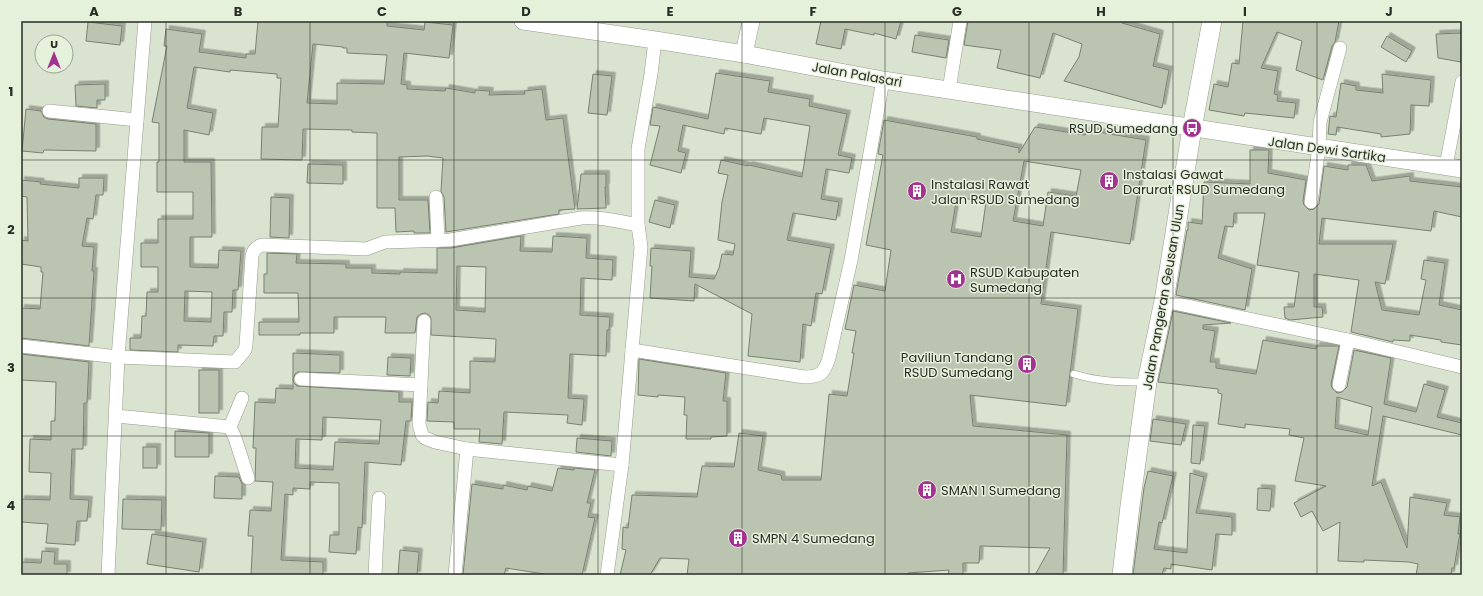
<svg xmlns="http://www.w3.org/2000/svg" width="1483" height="596" font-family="Poppins,sans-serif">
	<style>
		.building { fill: #bbc4b1; stroke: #78816f; fill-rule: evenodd; filter: url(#shadow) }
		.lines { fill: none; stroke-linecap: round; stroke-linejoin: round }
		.service-casing { stroke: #949d8b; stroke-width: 8 }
		.minor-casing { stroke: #949d8b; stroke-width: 14 }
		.tertiary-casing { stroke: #949d8b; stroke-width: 18 }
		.secondary-casing { stroke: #949d8b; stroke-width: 20 }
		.service { stroke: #fff; stroke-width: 7 }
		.minor { stroke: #fff; stroke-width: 13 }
		.tertiary { stroke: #fff; stroke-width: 17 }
		.secondary { stroke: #fff; stroke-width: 19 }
		.grid { fill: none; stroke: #292c25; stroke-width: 1; stroke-opacity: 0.55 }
		.labels { text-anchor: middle; stroke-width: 3; stroke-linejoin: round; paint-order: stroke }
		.street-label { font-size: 13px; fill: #292c25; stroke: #e6f1dc }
		.poi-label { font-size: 13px; fill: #292c25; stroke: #e6f1dc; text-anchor: start }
		.neatline { fill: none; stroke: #292c25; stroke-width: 1.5 }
		.grid-label { font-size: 13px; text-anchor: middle; font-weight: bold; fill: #292c25 }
	</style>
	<defs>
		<filter id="shadow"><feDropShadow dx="3.5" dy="-3.5" stdDeviation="0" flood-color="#0004"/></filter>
	</defs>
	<rect width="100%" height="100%" fill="#d9e3cf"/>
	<g class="building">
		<path d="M258,21H387V26L424,30L425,22L453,25L449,58L404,53L401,84L407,85V89L445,91L446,88L475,93V90L490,91L489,95L525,94L524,91L542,89L546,120L563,118L575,209L559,210V214L446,232L444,197L441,191L443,158L427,156L399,157V200H428L430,233H414V231L396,232L395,208H377V133L352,132V130L303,129L302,160L261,159L262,127H278L281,78H277V74L230,70V72L194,67L187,108L213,113L209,135L184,130V162H211L212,237H190V267L218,268L219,250L241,251L238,290H233L232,312H224L223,336H214L213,346L178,345V352L130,350V338H141L142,316H146L147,292H158V267H141V243H158V219H193V192H157V162H159V123L152,122L167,46H164L166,29L202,34L199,52L246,58V54H255ZM313,44L343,47V48H347V53L387,55L384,84L337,83V104L307,103ZM185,291L212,292L211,322L184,321Z"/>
		<polygon points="821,21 901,21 896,39 874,33 874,35 845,29 841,49 816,44"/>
		<polygon points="968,21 1122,21 1122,23 1160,34 1153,66 1169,70 1162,108 1064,81 1079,57 1082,44 1053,33 1040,78 997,68 1001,50 964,45"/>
		<polygon points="1243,21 1339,21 1335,42 1332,46 1323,80 1296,70 1302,41 1277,32 1261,68 1278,71 1274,94 1278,95 1277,101 1296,103 1294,118 1245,113 1244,116 1209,110 1214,84 1228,87 1232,63 1239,64"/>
		<polygon points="88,22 122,26 120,45 86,41"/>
		<polygon points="1462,33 1461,62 1438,58 1436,34"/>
		<polygon points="915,35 949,40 946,58 912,52"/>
		<polygon points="1387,36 1412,51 1406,62 1381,47"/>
		<polygon points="716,73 770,81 768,92 810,99 809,106 847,114 838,155 852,158 849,173 826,169 821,199 839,202 836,220 793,213 787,240 831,248 822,294 816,293 811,326 803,324 800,362 748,356 752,314 695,284 694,301 650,298 652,266 650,266 651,248 691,251 689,277 714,279 719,268 722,254 733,255 735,244 718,240 722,202 728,175 718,173 721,160 748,166 749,165 802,177 810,126 764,118 761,134 725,128 724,134 683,125 678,151 686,153 681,173 650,165 660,126 650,125 653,107 708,119"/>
		<polygon points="593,74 612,76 607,115 588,113"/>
		<polygon points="1382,74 1431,80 1429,106 1411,105 1410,134 1381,137 1381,134 1337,127 1336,135 1328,134 1330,116 1336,117 1341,83 1356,86 1356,90 1383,93"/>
		<polygon points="105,84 105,100 97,100 97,108 76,106 75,85"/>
		<polygon points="26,109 41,111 44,117 48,119 96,124 96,151 44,150 43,153 22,151"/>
		<path d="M884,120L977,137V139L1019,148V153L1035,127L1085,135L1086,130L1146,140L1130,244L1051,232L1041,304L1078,309L1066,406L970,395L973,426L1067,435L1063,575H1035L1050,548L980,546L979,563H963V575H948L949,570L908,573V575H687L689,559L660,558L650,575H620L626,550L622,549L623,527L628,528L632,495L697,497L702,466L734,467L739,433L763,436L758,470L781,475L782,480H821L829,394L847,396L854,353H852L856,331L845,329L854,285L885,291L891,250L866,245L883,155L878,154ZM1024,161L1081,170L1076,196L1048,192L1043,226L1013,221ZM957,197L986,202L981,237L951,232Z"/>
		<polygon points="1250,150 1269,150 1268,173 1306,180 1303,201 1304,205 1309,210 1314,209 1319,204 1324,166 1348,170 1348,165 1366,165 1372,181 1410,176 1410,181 1462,187 1462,217 1434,211 1431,231 1322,218 1319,244 1393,244 1385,284 1375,282 1382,310 1419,315 1426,280 1421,279 1424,260 1445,263 1439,305 1462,310 1462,345 1441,342 1441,340 1410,335 1410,341 1393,340 1393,342 1351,332 1359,280 1314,274 1314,307 1322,307 1323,317 1290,320 1285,318 1284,307 1294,307 1299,272 1257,265 1265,213 1234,213 1233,227 1225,226 1218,258 1252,269 1245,310 1176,295 1187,230 1188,230 1188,222 1202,224 1204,182 1250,184"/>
		<polygon points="308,164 343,165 343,184 307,183"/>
		<polygon points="581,174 606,174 606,187 605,187 606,208 577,209"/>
		<polygon points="79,178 104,178 103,195 96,195 93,219 87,218 82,246 94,247 92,271 94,271 89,346 21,338 21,308 40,309 43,272 41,272 41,267 21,264 21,240 28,241 27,197 21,196 21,180 41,182 40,184 79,188"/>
		<polygon points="271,197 290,198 289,238 270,237"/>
		<polygon points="655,200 675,205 670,228 649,222"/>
		<path d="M521,236L520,251L552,252L553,236L587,238L586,258L613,260L612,280L581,278L580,315L610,317L609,330H607L606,356L570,354L568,398L584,399L582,425L567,423L568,415L504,412L502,444L479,442L480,429H454V422L427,421L428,402L438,403L439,391L470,393V361L495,362L496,339L431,335V318L429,315L425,313L421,314L417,317L415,333H385L386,317H334V333H300V335H259V322H299L298,293H264V274H267V253L297,254L296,263L346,264V268H372V273L400,274V272L437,273V248H451ZM457,266L486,267L485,312L456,310Z"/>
		<path d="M1173,311L1231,323L1203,325V329L1215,331L1210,362H1216V368L1256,374L1263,340L1316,349V346H1339L1331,384L1332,388L1337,393L1342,392L1347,387L1354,350L1391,358L1384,404L1416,412L1424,384L1445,390L1437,417L1462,423V435L1383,416L1372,486L1381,482L1407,548L1410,497L1447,503L1444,515L1460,517L1458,534L1460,533L1454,568H1452L1451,575H1416L1418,564L1409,562L1364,560V562L1338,561L1340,522L1323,531L1312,511L1301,517L1294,503L1326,486L1295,481L1304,438L1289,435L1290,429L1245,424V428L1218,424L1222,394L1218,393V389L1158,382ZM1337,397L1372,407L1368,435L1335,428Z"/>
		<path d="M293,353L340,355V373L298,372L295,374L293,379L294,383L297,386L399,392V402H412L411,421H406L401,465L365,462L362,528L358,527L356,554L329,552L330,535H339V483L310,482V489L293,488V495L285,494L281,560L323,562V575H251L253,536H248L250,510L271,511L273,482L255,481L256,448H253L255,402L275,403L276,388L293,389ZM323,417L381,420L379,444L335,442L333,470L295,468L296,439L322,440Z"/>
		<polygon points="21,354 89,362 87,403 84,403 83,449 72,449 70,499 89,500 87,521 77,521 75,545 46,543 48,524 21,522 21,499 50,500 51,473 29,472 30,439 51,440 51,421 55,421 56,382 21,380"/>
		<polygon points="388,357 411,358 410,376 387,375"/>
		<polygon points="639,359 726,373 723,401 727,401 727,436 711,437 711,439 686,439 687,415 684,415 685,397 658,395 658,397 638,395"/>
		<rect x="199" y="370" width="20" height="43"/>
		<polygon points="1153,419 1186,424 1181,445 1150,441"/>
		<polygon points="1193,425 1205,426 1200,464 1191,463"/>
		<polygon points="175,431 209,433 209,457 175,457"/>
		<polygon points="577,438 612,441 611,456 576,452"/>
		<rect x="143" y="447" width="14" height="21"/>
		<polygon points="558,468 574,470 574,468 595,470 587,503 591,503 588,517 595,518 582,575 544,575 544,574 506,568 504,575 463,575 472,484 503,489 503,485 527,490 528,486 552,491"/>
		<polygon points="1148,471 1173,476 1162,523 1159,522 1154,549 1187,553 1190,473 1204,477 1196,513 1232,517 1232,535 1216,534 1212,570 1171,564 1171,569 1164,568 1162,575 1133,575 1144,488"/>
		<polygon points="215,476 239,477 242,484 242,499 214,498"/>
		<polygon points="1258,488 1272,489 1270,511 1257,510"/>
		<polygon points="123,499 162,500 161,530 122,529"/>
		<polygon points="152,534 203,542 199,572 147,564"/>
		<polygon points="400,550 419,552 417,575 398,575"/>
		<polygon points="42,551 55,552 54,564 67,564 67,575 21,575 21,562 41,563"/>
	</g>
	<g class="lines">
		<g class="service-casing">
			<path id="service" d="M1074,374C1101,382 1119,382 1147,382"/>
		</g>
		<g class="minor-casing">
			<g id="minor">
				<polyline points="949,90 960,21"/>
				<polyline points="49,111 137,120"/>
				<polyline points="1446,166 1462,82"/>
				<polyline points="436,197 438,240"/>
				<polyline points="1311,202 1319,148 1320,122 1340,48"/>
				<polyline points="1164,301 1348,340 1462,367"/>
				<polyline points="424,321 419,424 422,435 425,438 435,442 467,449 622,465"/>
				<path d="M21,346L118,357L235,362L245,350L246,345L252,256C253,250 256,247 262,245L366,249L385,242L450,240L581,218C601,217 618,221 638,225"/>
				<path d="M632,350L804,377C820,377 824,374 829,358L851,260L883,80"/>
				<polyline points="301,379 421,385"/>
				<polyline points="1339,385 1348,340"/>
				<polyline points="116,416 230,427 235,438 248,478"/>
				<polyline points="230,427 242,398"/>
				<polyline points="108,575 118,357 145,21"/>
				<polyline points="375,575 379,498"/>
				<polyline points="455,575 467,449"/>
				<polyline points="607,575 622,465 641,247 638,225 638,149 651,74 655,40"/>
			</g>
		</g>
		<g class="tertiary-casing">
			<g id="tertiary">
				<polyline points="523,21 655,40 744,54 883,80 1462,169"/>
				<polyline points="744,54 751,21"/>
			</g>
		</g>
		<g class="secondary-casing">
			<polyline id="secondary" points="1122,575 1130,506 1147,382 1164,301 1192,128 1212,21"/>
		</g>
		<use href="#service" class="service"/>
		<use href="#minor" class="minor"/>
		<use href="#tertiary" class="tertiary"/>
		<use href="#secondary" class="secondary"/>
	</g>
	<path class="grid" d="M166,21V575M310,21V575M454,21V575M598,21V575M742,21V575M885,21V575M1029,21V575M1173,21V575M1317,21V575M21,160H1462M21,298H1462M21,436H1462"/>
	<defs>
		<g id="bus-disc" transform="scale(1)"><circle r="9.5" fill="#a23391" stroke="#e6f1dc"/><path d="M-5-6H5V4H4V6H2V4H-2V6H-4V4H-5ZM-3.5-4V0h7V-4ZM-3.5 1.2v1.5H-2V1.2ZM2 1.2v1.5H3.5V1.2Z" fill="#fff"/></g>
		<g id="building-disc" transform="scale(1)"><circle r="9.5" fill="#a23391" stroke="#e6f1dc"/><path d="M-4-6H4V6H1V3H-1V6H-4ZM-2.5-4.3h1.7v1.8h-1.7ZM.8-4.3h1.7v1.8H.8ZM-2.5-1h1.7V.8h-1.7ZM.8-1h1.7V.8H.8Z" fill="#fff"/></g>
		<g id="hospital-disc" transform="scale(1)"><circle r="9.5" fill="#a23391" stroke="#e6f1dc"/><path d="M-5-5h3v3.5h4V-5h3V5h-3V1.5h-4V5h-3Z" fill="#fff"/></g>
	</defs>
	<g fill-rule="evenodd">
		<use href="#bus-disc" x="1192" y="128"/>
		<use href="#building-disc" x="1109" y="181"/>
		<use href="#building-disc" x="917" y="191"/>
		<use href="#hospital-disc" x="956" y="279"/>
		<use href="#building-disc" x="1027" y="364"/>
		<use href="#building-disc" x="927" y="490"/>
		<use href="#building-disc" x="738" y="538"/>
	</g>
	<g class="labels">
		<g class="street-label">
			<text transform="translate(857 74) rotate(10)" y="5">Jalan Palasari</text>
			<text transform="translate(1327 149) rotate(8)" y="5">Jalan Dewi Sartika</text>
			<text transform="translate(1163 297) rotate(-80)" y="5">Jalan Pangeran Geusan Ulun</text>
		</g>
		<g class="poi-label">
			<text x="1178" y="133" text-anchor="end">RSUD Sumedang</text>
			<text x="1123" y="179">Instalasi Gawat<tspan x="1123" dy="15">Darurat RSUD Sumedang</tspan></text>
			<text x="931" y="189">Instalasi Rawat<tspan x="931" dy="15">Jalan RSUD Sumedang</tspan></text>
			<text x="970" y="277">RSUD Kabupaten<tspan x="970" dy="15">Sumedang</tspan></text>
			<text x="1013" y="362" text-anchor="end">Paviliun Tandang<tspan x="1013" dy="15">RSUD Sumedang</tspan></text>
			<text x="941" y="495">SMAN 1 Sumedang</text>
			<text x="752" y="543">SMPN 4 Sumedang</text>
		</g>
	</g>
	<rect width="1483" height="596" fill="none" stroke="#e6f1dc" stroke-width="44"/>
	<g transform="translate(54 54)"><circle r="19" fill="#e6f1dc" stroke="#9aa293"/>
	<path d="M0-3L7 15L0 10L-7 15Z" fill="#a23391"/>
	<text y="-6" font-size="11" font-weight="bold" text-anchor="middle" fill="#292c25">U</text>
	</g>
	<rect x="22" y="22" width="1439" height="552" class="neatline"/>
	<g class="grid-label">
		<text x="94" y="16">A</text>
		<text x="238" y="16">B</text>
		<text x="382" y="16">C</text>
		<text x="526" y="16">D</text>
		<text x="670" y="16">E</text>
		<text x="813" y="16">F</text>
		<text x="957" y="16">G</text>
		<text x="1101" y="16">H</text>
		<text x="1245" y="16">I</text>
		<text x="1389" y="16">J</text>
		<text x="11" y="96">1</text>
		<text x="11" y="234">2</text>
		<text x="11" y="372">3</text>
		<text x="11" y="510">4</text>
	</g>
</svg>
